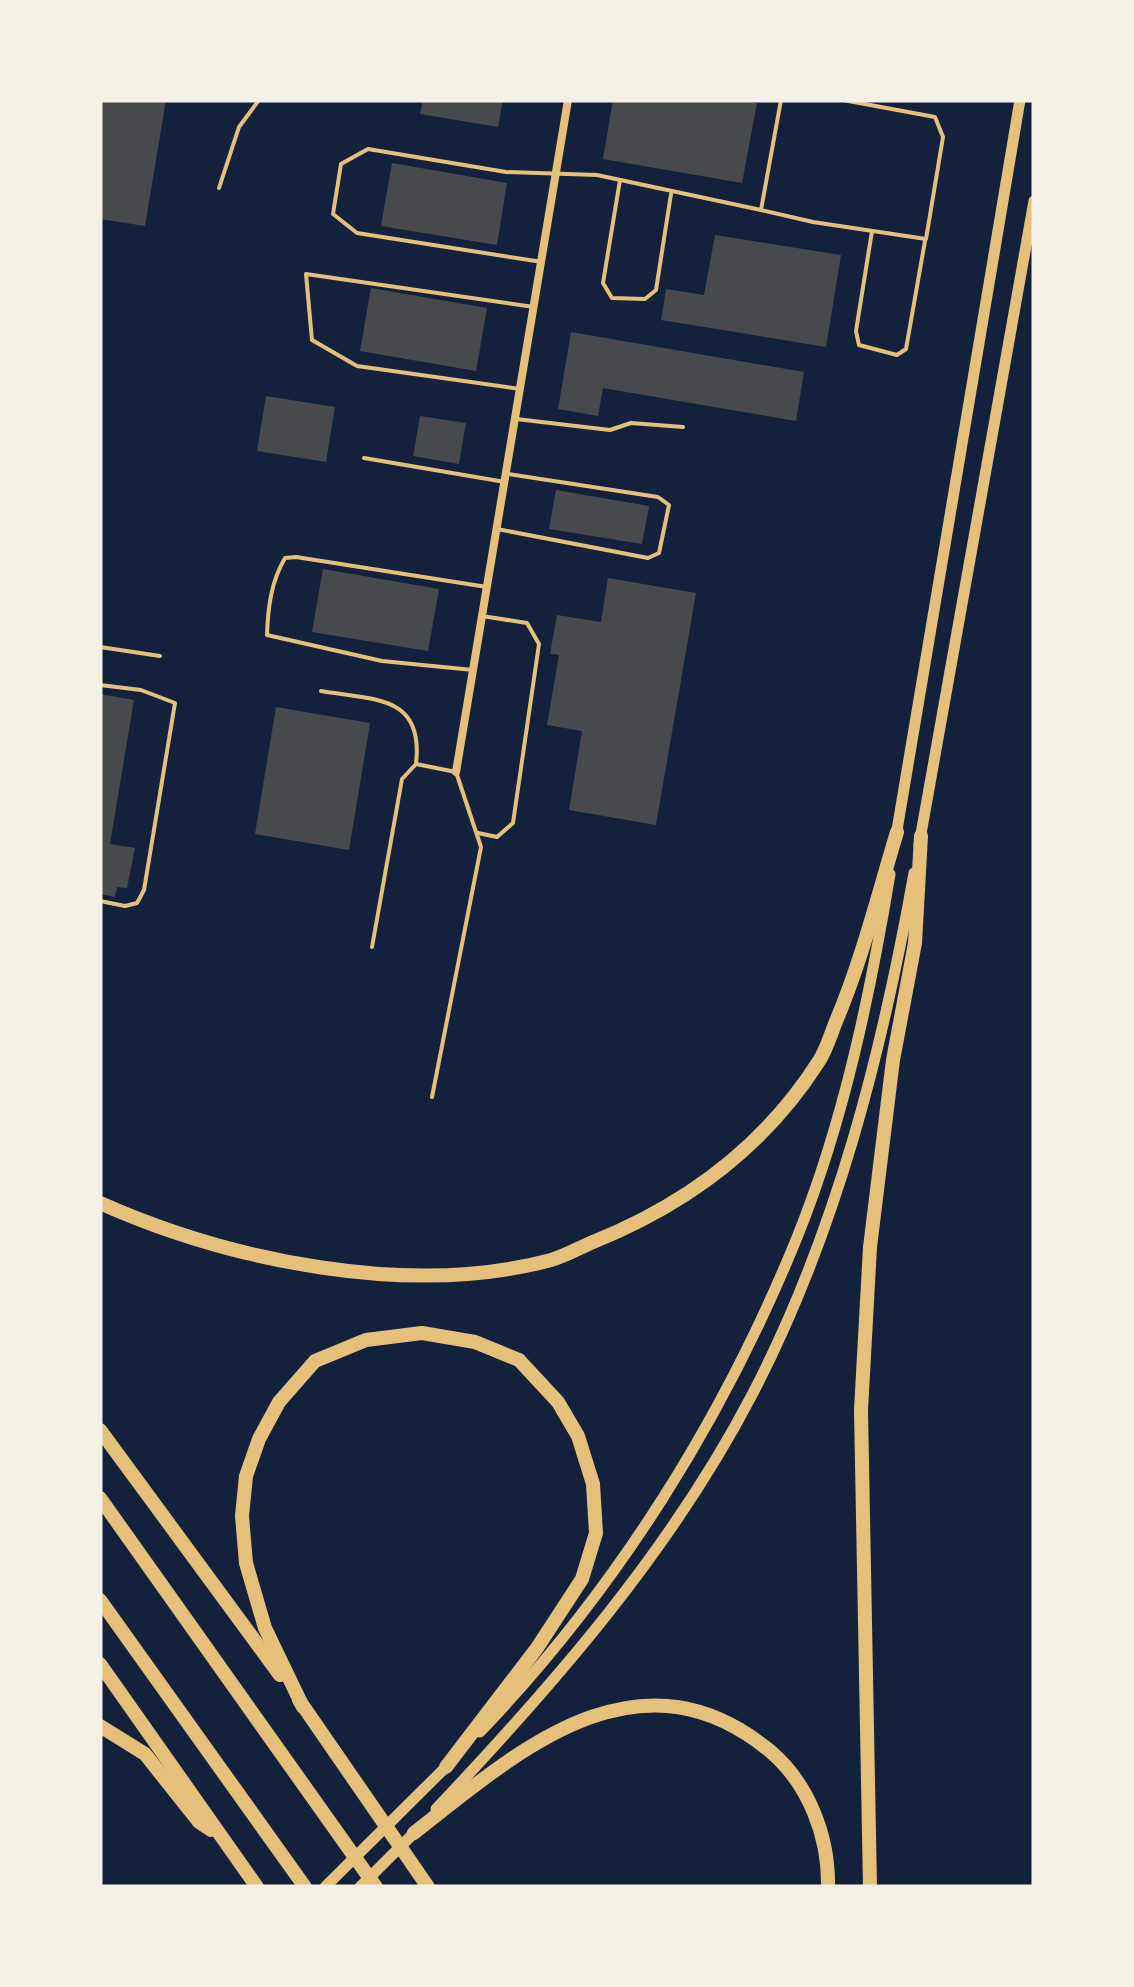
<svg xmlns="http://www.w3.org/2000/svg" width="1134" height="1987" font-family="'Zilla Slab',serif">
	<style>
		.building { fill: #48494c }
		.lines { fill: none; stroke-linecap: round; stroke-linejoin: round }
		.service { stroke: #e5c07b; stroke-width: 4 }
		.minor { stroke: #e5c07b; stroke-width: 8 }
		.secondary { stroke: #e5c07b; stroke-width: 11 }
		.motorway { stroke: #e5c07b; stroke-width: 14 }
	</style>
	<rect width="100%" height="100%" fill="#14213d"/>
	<g class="building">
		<polygon points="100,100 166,100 145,226 100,219"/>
		<polygon points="423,100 503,100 498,127 420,114"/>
		<polygon points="613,100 738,100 757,103 742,183 603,159"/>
		<polygon points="392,163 507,183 497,245 381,226"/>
		<polygon points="715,235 841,255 826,347 661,320 666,289 704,295"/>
		<polygon points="371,288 487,308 476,371 360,351"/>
		<polygon points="571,332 804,372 796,421 603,388 598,416 558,409"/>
		<polygon points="266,396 335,407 326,462 257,451"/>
		<polygon points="420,416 466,423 459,464 413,456"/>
		<polygon points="556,490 649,506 642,544 549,529"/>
		<polygon points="323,569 439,589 428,651 312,632"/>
		<polygon points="608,578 696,593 656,825 569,810 582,731 547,725 559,655 550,654 557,615 601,622"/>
		<polygon points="100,694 134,700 110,844 135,848 127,888 117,887 115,897 100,894"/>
		<polygon points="276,707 370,723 349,850 255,834"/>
	</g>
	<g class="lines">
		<g class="service">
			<polyline points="781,100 761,210 813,222 926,239 943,137 935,117 843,100"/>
			<polyline points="620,180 603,283 612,298 645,299 656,290 671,194"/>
			<polyline points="219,188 239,127 259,100"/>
			<polyline points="872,231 856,331 859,345 897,355 906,349 925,241"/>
			<polyline points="542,262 357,233 333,214 341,164 368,149 506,172 597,175 761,210"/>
			<polyline points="520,389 357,366 312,340 306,274 534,307"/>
			<polyline points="516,419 610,430 631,423 683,427"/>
			<polyline points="364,458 505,482"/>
			<polyline points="497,529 648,558 659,553 669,505 658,497 508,474"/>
			<polyline points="100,647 160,656"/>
			<path d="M473,670L382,661L267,635C268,607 271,582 285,558L296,557L487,587"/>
			<polyline points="100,685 141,690 175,703 144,890 137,903 125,906 100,901"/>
			<path d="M321,691C375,700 424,695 416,764"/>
			<polyline points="478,833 497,837 513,823 539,644 527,623 482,616"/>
			<polyline points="372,947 402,779 416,764 456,772 481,847 432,1097"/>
		</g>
		<polyline class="minor" points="456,772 568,100"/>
		<g class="secondary">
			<polyline points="896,836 1020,100"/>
			<polyline points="919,845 1034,201"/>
			<path d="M480,1732C617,1589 724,1418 798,1235C844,1120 870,995 890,874"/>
			<path d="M436,1809C556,1682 672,1549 753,1393C837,1231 882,1052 914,873"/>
			<polyline points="325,1887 450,1763"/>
			<polyline points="360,1887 417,1830"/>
		</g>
		<g class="motorway">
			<path d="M100,1203C230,1261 410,1298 551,1260C565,1256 579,1248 593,1242C685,1205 765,1146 819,1061C827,1049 831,1033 837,1019C862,959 878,895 897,832"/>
			<polyline points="100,1430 280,1675"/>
			<polyline points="100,1498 376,1887"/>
			<polyline points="100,1600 305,1887"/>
			<polyline points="100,1664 257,1887"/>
			<polyline points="299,1700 428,1887"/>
			<polyline points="303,1707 265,1628 246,1563 242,1516 246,1476 259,1439 279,1402 315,1361 366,1340 422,1333 475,1342 519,1360 558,1402 578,1436 593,1484 596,1533 582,1579 537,1648 446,1767"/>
			<polyline points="100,1726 145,1754 199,1822 211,1830"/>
			<path d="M414,1833C519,1750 639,1643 770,1751C809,1784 829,1837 828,1887"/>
			<polyline points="870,1887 861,1410 870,1247 893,1060 915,943 921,836"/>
		</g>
	</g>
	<rect width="1134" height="1987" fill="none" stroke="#f6f1e7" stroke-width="205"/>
</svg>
